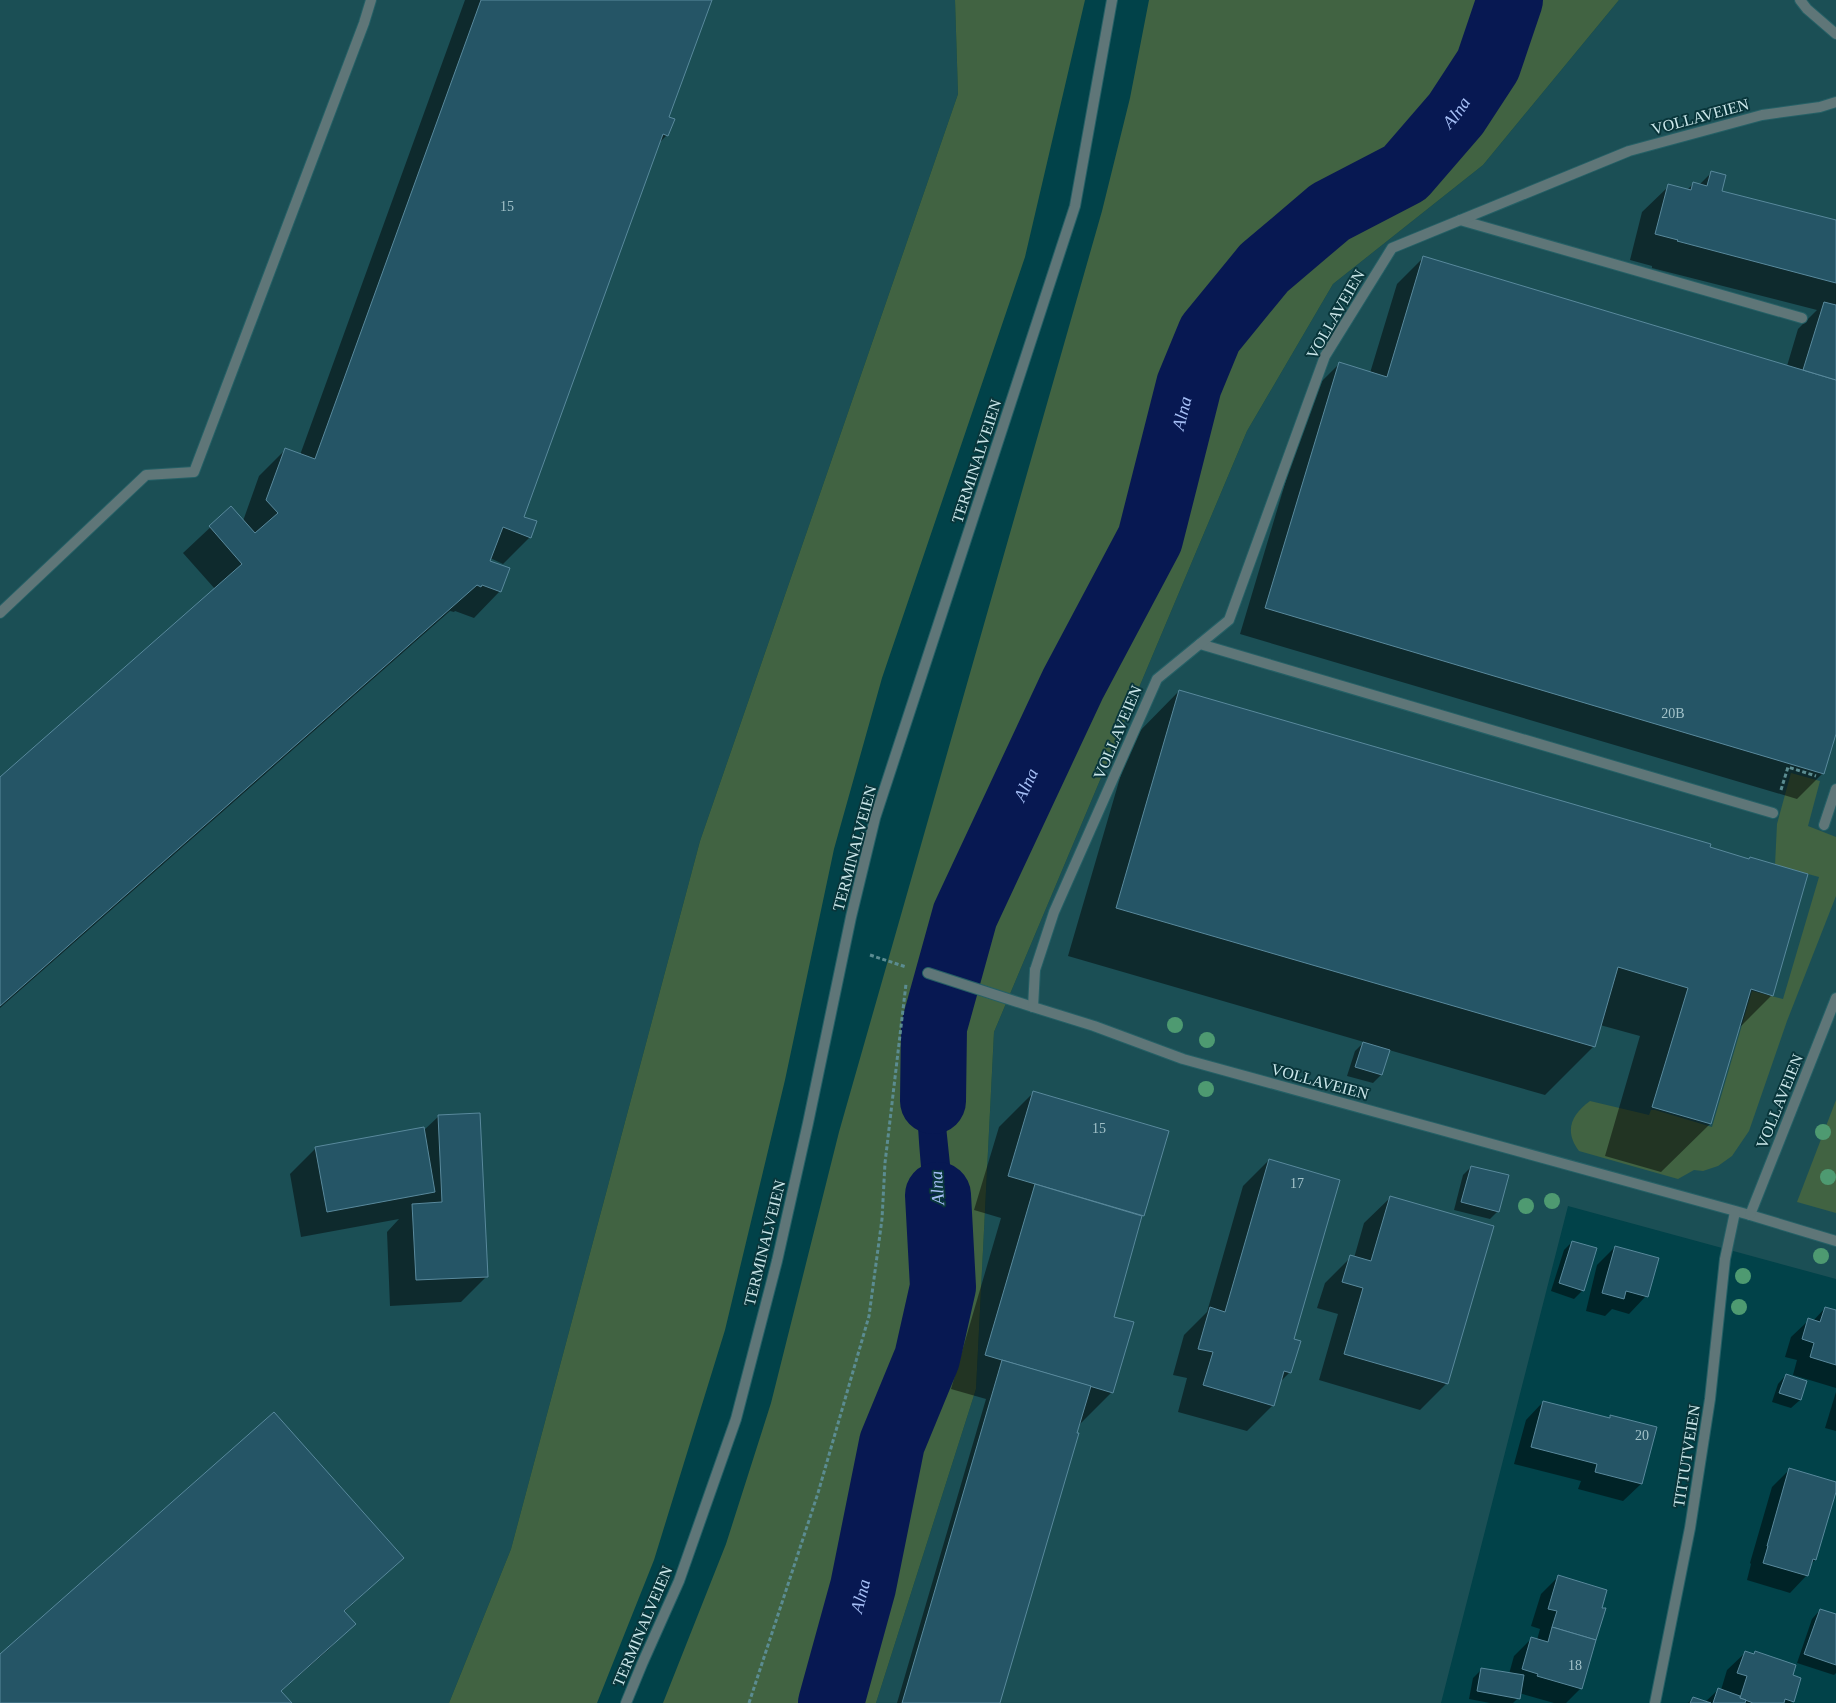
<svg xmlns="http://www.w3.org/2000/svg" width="1836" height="1703" font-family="Georgia,serif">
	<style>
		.built { fill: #1b4f55 }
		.green { fill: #416342 }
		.water { fill: #071852 }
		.shadow { fill: #0007 }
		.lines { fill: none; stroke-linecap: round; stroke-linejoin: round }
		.river { stroke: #071852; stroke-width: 66 }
		.building { fill: #255566; stroke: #59899c }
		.lane-casing { stroke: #256066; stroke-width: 12 }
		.street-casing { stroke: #256066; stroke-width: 12 }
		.path { stroke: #5b8c91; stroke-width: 3; stroke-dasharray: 4 2.5; stroke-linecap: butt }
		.lane { stroke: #5f7678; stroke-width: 10 }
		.street { stroke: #5f7678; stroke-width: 10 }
		.tree { fill: #4e9a71 }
		.labels { text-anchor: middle; stroke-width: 4; stroke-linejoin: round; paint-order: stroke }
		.number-label { font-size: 14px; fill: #a2c2c9 }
		.street-label { font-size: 16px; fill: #cbe7ea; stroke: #09363b }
		.water-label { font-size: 18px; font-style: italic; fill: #a5bef5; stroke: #09363b }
	</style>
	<rect width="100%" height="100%" fill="#014249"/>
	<g class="built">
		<polygon points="0,0 955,0 958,94 700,841 511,1549 449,1703 0,1703"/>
		<polygon points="1619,0 1836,0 1836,1279 1568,1206 1441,1703 876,1703 976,1389 994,1032 1247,431 1333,284 1483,165"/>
	</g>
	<g class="green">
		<polygon points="955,0 1085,0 1025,257 882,678 834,849 785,1080 725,1330 654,1560 597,1703 449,1703 511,1549 700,841 958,94"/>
		<polygon points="1149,0 1619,0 1483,165 1333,284 1247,431 994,1032 976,1389 876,1703 663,1703 726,1544 771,1403 839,1132 1102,211 1130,98"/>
		<path d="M1791,773L1820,781L1808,826L1836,837V896L1787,1021L1749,1131L1732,1156L1718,1166L1703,1171L1694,1170L1678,1179L1579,1151C1564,1131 1571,1115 1590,1101L1649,1115L1651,1110H1655L1712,1127L1752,991L1783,999L1819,877L1775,865L1777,824Z"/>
		<polygon points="1836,1100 1836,1213 1797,1202"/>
	</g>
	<path class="water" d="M923,1008L955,1015L950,1037L947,1075L946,1126L951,1174L958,1209L961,1243V1288L929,1284C929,1232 921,1179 918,1127C917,1087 919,1047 923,1008Z"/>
	<g class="shadow">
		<polygon points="465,0 710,0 668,118 667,135 658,144 522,517 530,537 503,564 490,558 489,561 500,591 474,618 455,611 454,612 450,611 0,1008 0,779 215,589 183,553 231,508 243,521 259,476 285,450 300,455"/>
		<polygon points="1712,172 1721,192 1836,222 1836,729 1823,773 1797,799 1240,634 1313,390 1339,364 1370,373 1397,284 1423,258 1787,366 1798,329 1817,310 1652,268 1652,266 1630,260 1642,212 1669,186 1686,191 1693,184 1699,185"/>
		<polygon points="1179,691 1709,848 1772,995 1737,1030 1710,1124 1661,1172 1605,1156 1640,1036 1600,1025 1594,1046 1545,1095 1389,1050 1381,1075 1373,1083 1347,1076 1355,1051 1364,1042 1068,956 1131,740"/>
		<polygon points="1033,1093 1167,1132 1112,1318 1112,1392 1078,1426 998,1703 897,1703 986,1399 951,1389 1001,1218 974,1210 999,1127"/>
		<polygon points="439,1116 487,1276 461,1302 390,1306 387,1232 399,1219 301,1237 290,1174 316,1148 423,1131"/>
		<polygon points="1269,1160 1293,1340 1290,1372 1280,1382 1273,1405 1247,1431 1178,1412 1187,1378 1173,1375 1184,1335 1207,1312 1243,1186"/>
		<polygon points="1471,1167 1498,1211 1490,1219 1454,1210 1463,1175"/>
		<polygon points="1391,1197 1446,1384 1420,1410 1319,1380 1338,1314 1317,1308 1325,1283 1351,1257 1354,1258 1364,1223"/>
		<polygon points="1572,1242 1583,1290 1574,1299 1551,1291 1564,1250"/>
		<polygon points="1615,1247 1646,1296 1629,1314 1612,1309 1605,1316 1586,1311 1597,1265"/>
		<polygon points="1825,1308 1836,1311 1836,1388 1793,1375 1797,1360 1785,1357 1791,1337 1809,1320 1813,1321"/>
		<polygon points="1786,1375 1800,1400 1791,1408 1772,1402 1778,1384"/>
		<polygon points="1836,1392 1836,1431 1825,1428"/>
		<polygon points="1543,1402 1608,1419 1611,1416 1655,1428 1641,1484 1623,1501 1578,1489 1581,1481 1514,1464 1526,1420"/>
		<polygon points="1789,1470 1836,1483 1815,1560 1810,1565 1807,1575 1790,1593 1747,1580 1751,1564 1750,1563 1772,1487"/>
		<polygon points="402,1558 344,1612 354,1624 328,1650 280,1692 290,1703 0,1703 0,1656"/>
		<polygon points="1558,1577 1581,1688 1566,1703 1554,1703 1519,1693 1518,1698 1513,1703 1490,1703 1469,1699 1473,1678 1482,1669 1509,1674 1514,1656 1531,1639 1537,1640 1540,1629 1531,1626 1541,1594"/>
		<polygon points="1820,1610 1834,1615 1836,1614 1836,1673 1834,1675 1797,1663 1812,1619"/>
		<polygon points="1745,1653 1791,1676 1793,1701 1791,1703 1688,1703 1693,1698 1705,1702 1718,1690 1721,1690 1727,1670"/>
	</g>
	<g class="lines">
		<g class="river">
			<path id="s1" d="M933,1101L934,1027L965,915L1073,684L1150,539L1189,385L1210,334L1264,268L1330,212L1405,173L1456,114L1488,65L1510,0"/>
			<path id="s2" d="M831,1703L863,1587L892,1443L927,1358L943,1287L938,1195"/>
		</g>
	</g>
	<g class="building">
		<polygon points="481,0 712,0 669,117 675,119 668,136 663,134 524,517 537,521 531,538 503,527 490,561 510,568 501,592 482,585 481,587 477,585 0,1006 0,777 242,564 209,526 231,506 255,533 278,513 266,500 285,448 315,459"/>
		<polygon points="1711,171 1726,175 1722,191 1836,220 1836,283 1677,241 1678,240 1655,234 1668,184 1691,190 1693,182 1707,186"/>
		<polygon points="1423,256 1836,380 1836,734 1824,774 1265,608 1339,362 1387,377"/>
		<polygon points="1824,302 1836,305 1836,380 1803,370"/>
		<polygon points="1179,690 1711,844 1710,847 1749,859 1750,857 1808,874 1773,996 1751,989 1711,1124 1652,1107 1688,988 1618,967 1595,1047 1116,908"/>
		<polygon points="1363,1042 1390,1050 1382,1075 1355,1067"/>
		<polygon points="1033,1091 1169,1131 1144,1216 1008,1176"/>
		<polygon points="480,1113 488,1277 416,1280 412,1204 442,1202 438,1115"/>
		<polygon points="424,1127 435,1192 327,1212 315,1147"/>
		<polygon points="1269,1159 1340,1180 1294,1339 1301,1341 1291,1373 1284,1371 1274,1406 1203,1385 1213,1352 1198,1349 1210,1307 1225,1312"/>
		<polygon points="1471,1166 1509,1175 1499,1212 1461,1202"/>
		<polygon points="1035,1184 1142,1216 1114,1317 1134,1322 1113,1393 985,1355"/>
		<polygon points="1390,1196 1494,1226 1448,1384 1344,1354 1363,1288 1342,1282 1350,1255 1371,1261"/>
		<polygon points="1572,1241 1597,1248 1584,1291 1559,1283"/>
		<polygon points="1615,1246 1659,1258 1648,1297 1626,1291 1624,1299 1602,1293"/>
		<polygon points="1825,1307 1836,1310 1836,1365 1810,1357 1814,1343 1802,1339 1808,1318 1820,1322"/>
		<polygon points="1002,1360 1091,1386 1077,1433 1079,1433 1000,1703 902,1703"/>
		<polygon points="1786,1374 1807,1381 1801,1400 1779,1393"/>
		<polygon points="1543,1401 1610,1418 1610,1415 1657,1427 1642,1484 1595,1472 1597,1464 1531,1447"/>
		<polygon points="274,1412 404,1558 344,1611 356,1624 281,1691 292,1703 0,1703 0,1654"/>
		<polygon points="1789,1468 1836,1482 1836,1492 1816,1560 1813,1559 1808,1576 1763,1563 1768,1546 1767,1546"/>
		<polygon points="1558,1575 1607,1590 1602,1608 1606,1608 1596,1640 1552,1627 1557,1611 1548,1609"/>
		<polygon points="1820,1609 1836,1614 1836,1665 1804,1654"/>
		<polygon points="1552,1627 1596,1640 1582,1689 1537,1676 1538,1674 1522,1669 1531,1637 1548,1642"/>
		<polygon points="1745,1651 1754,1654 1755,1651 1796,1665 1793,1675 1801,1678 1794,1702 1785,1699 1784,1703 1753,1703 1740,1698 1747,1676 1737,1673"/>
		<polygon points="1481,1668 1524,1675 1520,1699 1477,1691"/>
		<polygon points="1718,1688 1740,1696 1740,1698 1746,1700 1745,1703 1713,1703"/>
		<polygon points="1693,1697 1711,1703 1690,1703"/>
	</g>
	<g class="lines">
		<g class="lane-casing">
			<g id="lane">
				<polyline points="1800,0 1807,9 1836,34"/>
				<polyline points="1460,220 1802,318"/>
				<polyline points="0,613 146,475 194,472 364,23 371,0"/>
				<polyline points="1200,644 1773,813"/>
				<polyline points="1824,825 1836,789"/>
				<polyline points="1035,970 1054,912 1157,679 1229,620 1325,356 1392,248 1629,151 1762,115 1820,107 1836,102"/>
				<polyline points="928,973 1033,1007"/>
			</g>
		</g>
		<g class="street-casing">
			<g id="street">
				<polyline points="1035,970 1033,1007 1094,1026 1183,1059 1750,1215 1836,1241"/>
				<polyline points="1750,1215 1836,998"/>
				<polyline points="626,1703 642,1664 679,1581 736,1419 777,1261 808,1123 851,917 875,818 1075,206 1112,0"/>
				<polyline points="1655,1703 1690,1528 1710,1399 1725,1259 1735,1212"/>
			</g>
		</g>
		<g class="path">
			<polyline points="1781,790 1788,767 1816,776"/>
			<polyline points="870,955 906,967"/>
			<polyline points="749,1703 818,1493 869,1316 882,1219 885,1163 906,984"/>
		</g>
		<use href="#lane" class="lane"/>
		<use href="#street" class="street"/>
	</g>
	<g class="tree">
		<circle cx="1175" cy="1025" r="8"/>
		<circle cx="1207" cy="1040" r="8"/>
		<circle cx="1206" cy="1089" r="8"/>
		<circle cx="1823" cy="1132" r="8"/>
		<circle cx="1828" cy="1177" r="8"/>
		<circle cx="1552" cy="1201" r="8"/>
		<circle cx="1526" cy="1206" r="8"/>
		<circle cx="1821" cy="1256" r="8"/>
		<circle cx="1743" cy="1276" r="8"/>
		<circle cx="1739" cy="1307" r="8"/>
	</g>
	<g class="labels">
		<g class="number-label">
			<text x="507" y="211">15</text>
			<text x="1673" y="718">20B</text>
			<text x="1099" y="1133">15</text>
			<text x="1297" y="1188">17</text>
			<text x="1642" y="1440">20</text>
			<text x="1575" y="1670">18</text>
		</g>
		<g class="street-label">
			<text transform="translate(1700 116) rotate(-15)" y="6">VOLLAVEIEN</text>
			<text transform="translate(1335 314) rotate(-60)" y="6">VOLLAVEIEN</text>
			<text transform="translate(976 461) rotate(-72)" y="6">TERMINALVEIEN</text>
			<text transform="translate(1117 732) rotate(-67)" y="6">VOLLAVEIEN</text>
			<text transform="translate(854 848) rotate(-75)" y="6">TERMINALVEIEN</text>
			<text transform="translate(1320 1081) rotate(15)" y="6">VOLLAVEIEN</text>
			<text transform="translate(1779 1101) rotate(-68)" y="6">VOLLAVEIEN</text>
			<text transform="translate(764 1243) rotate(-76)" y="6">TERMINALVEIEN</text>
			<text transform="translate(1686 1456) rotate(-81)" y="6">TITTUTVEIEN</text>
			<text transform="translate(642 1626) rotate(-67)" y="6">TERMINALVEIEN</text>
		</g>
		<g class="water-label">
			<text dy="6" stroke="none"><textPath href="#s1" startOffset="1159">Alna</textPath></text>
			<text dy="6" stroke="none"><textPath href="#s1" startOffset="739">Alna</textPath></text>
			<text dy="6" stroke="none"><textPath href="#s1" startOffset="334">Alna</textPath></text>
			<text transform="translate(937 1188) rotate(-94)" y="6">Alna</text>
			<text dy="6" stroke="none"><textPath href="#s2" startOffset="111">Alna</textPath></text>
		</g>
	</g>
</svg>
